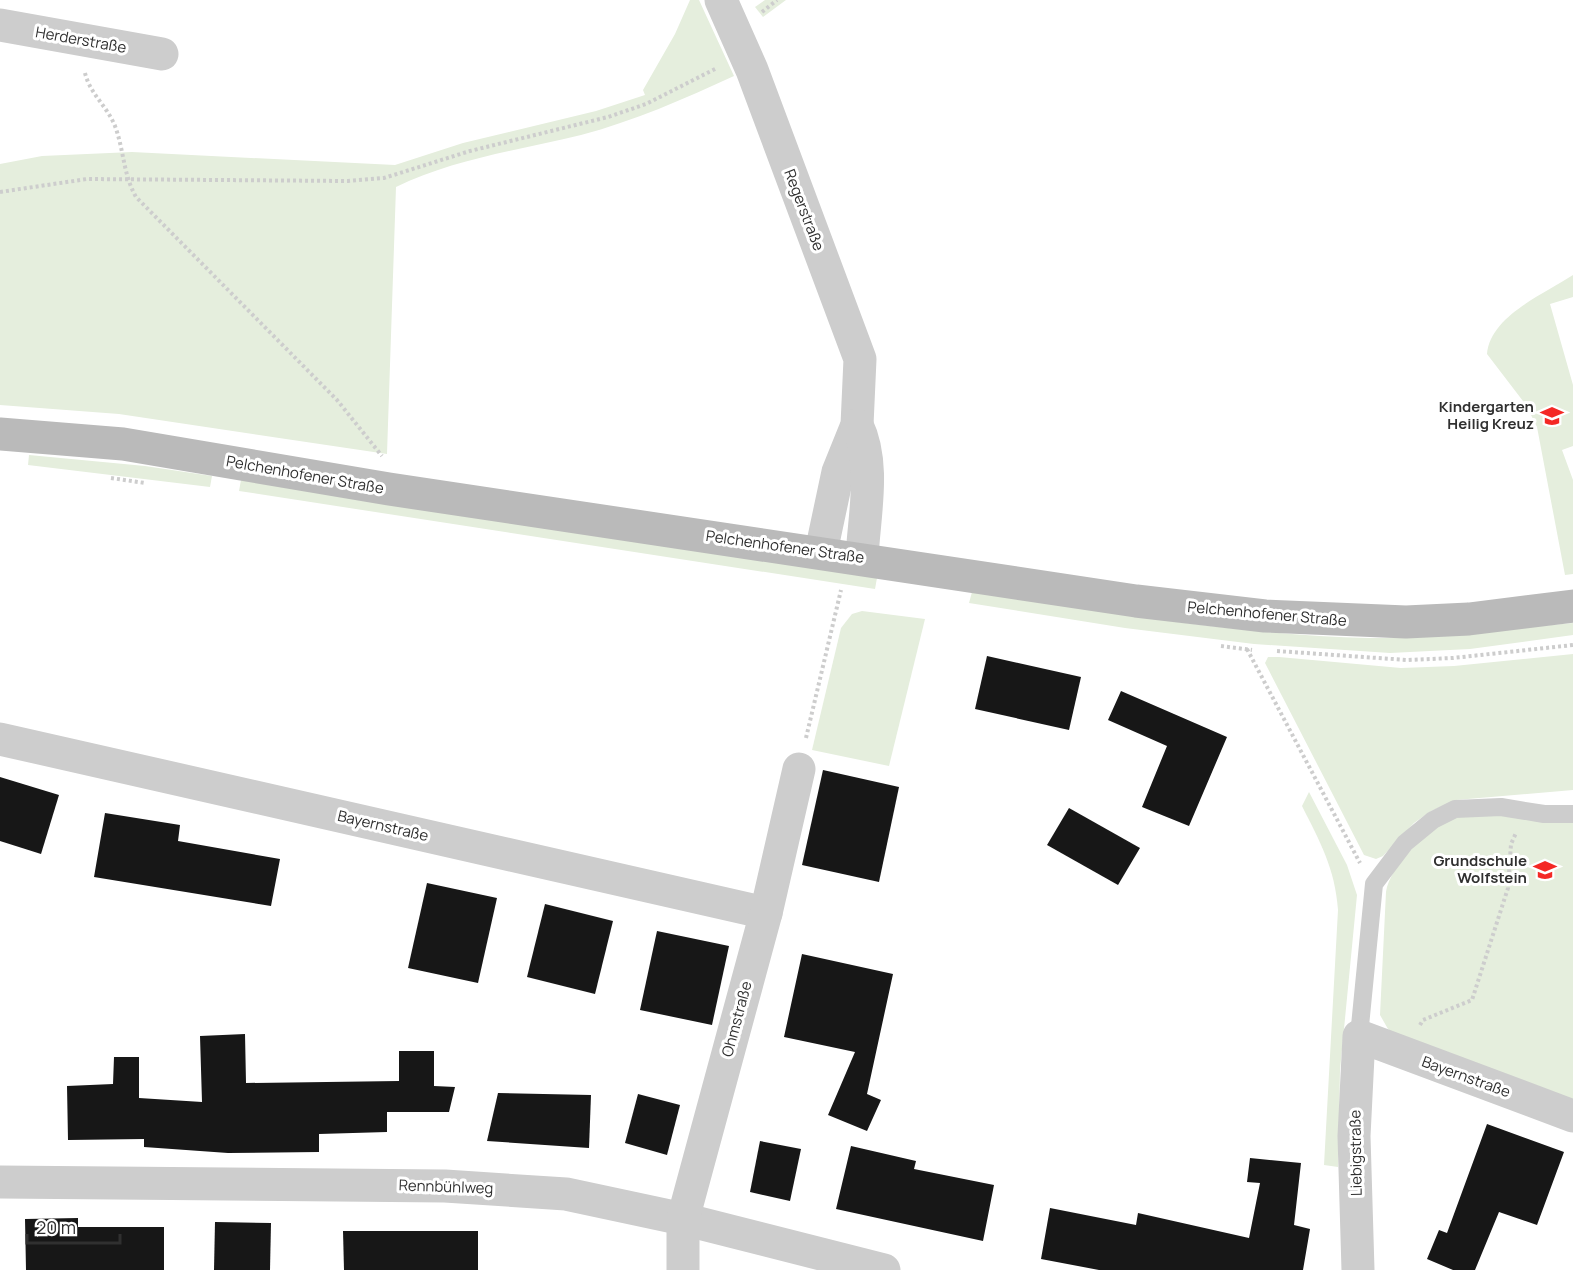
<svg xmlns="http://www.w3.org/2000/svg" width="1573" height="1270" font-family="Manrope,sans-serif">
	<style>
		.green { fill: #e5eedd }
		.building { fill: #171717 }
		.lines { fill: none; stroke-linecap: round; stroke-linejoin: round }
		.path { stroke: #cdcdcd; stroke-width: 4; stroke-dasharray: 3 3; stroke-linecap: butt }
		.service { stroke: #cdcdcd; stroke-width: 18 }
		.minor { stroke: #cdcdcd; stroke-width: 33 }
		.secondary { stroke: #bababa; stroke-width: 33 }
		.labels { text-anchor: middle; stroke-width: 6; stroke-linejoin: round; paint-order: stroke }
		.street-label { font-size: 15px; fill: #303030; stroke: #fff }
		.poi-label { font-size: 15px; font-weight: bold; fill: #303030; stroke: #fff; text-anchor: end }
	</style>
	<rect width="100%" height="100%" fill="#fff"/>
	<g class="green">
		<path d="M690,0H699L734,76C684,99 634,121 581,135C519,150 453,159 396,187L387,454L119,414L0,405V164L42,156L132,152L395,165L463,143L596,111L645,95L643,90L675,34Z"/>
		<polygon points="765,0 786,0 763,17 755,7"/>
		<path d="M1573,275V297L1550,304L1573,385V446L1562,450L1573,480V574L1565,575L1537,427L1526,405L1487,354C1490,316 1544,294 1573,275Z"/>
		<polygon points="29,455 145,466 212,476 210,487 28,465"/>
		<polygon points="241,480 877,578 875,589 239,491"/>
		<path d="M972,592C1104,611 1236,635 1369,638C1437,639 1506,629 1573,623V635L1470,649L1390,653L1254,644L1125,628L969,603Z"/>
		<polygon points="862,611 925,619 889,766 812,750 841,628 852,614"/>
		<polygon points="1573,654 1573,790 1456,800 1431,811 1414,823 1383,856 1376,859 1364,855 1265,663 1268,657 1279,657 1401,668 1454,666"/>
		<path d="M1309,792L1347,865L1357,895L1340,1070L1338,1167L1324,1165L1338,910C1335,868 1320,842 1302,806Z"/>
		<path d="M1516,815L1552,823H1573V1104L1399,1039L1388,1029L1380,1015L1386,892C1390,865 1429,827 1454,818C1468,812 1500,815 1516,815Z"/>
	</g>
	<g class="building">
		<polygon points="987,656 1081,677 1069,730 975,709"/>
		<polygon points="1121,691 1227,737 1189,826 1142,807 1167,746 1108,720"/>
		<polygon points="823,770 899,787 879,882 802,865"/>
		<polygon points="0,777 59,795 41,854 0,841"/>
		<polygon points="1069,808 1140,848 1118,885 1047,845"/>
		<polygon points="105,813 180,825 178,841 280,859 271,906 94,877"/>
		<polygon points="427,883 497,898 478,983 408,968"/>
		<polygon points="545,904 613,921 595,994 527,977"/>
		<polygon points="657,931 729,946 712,1025 640,1010"/>
		<polygon points="802,954 893,974 867,1094 881,1100 867,1131 828,1115 855,1052 784,1037"/>
		<polygon points="245,1034 246,1083 399,1081 399,1051 434,1051 434,1086 455,1087 449,1112 387,1112 387,1132 319,1134 319,1152 228,1153 144,1147 144,1139 68,1140 67,1086 113,1084 114,1057 139,1057 139,1098 202,1102 200,1036"/>
		<polygon points="498,1093 591,1095 589,1148 487,1141"/>
		<polygon points="638,1094 680,1105 667,1155 625,1143"/>
		<polygon points="1487,1124 1564,1152 1537,1225 1499,1212 1475,1270 1453,1270 1427,1259 1439,1230 1447,1233"/>
		<polygon points="760,1141 801,1149 790,1201 750,1192"/>
		<polygon points="851,1146 916,1161 914,1169 994,1185 983,1241 836,1209"/>
		<polygon points="1250,1158 1301,1163 1294,1225 1310,1229 1303,1270 1099,1270 1041,1259 1050,1208 1136,1225 1138,1213 1249,1238 1260,1183 1247,1182"/>
		<polygon points="78,1218 78,1227 164,1227 164,1270 26,1270 25,1219"/>
		<polygon points="215,1222 271,1223 270,1270 214,1270"/>
		<polygon points="343,1231 478,1231 478,1270 344,1270"/>
	</g>
	<g class="lines">
		<g class="path">
			<polyline points="762,12 777,0"/>
			<path d="M85,73C90,94 107,106 115,126C124,150 123,174 136,197L337,400L382,456"/>
			<polyline points="0,192 87,179 348,181 384,178 470,151 608,117 646,104 717,68"/>
			<polyline points="111,478 145,483"/>
			<polyline points="1221,646 1252,650"/>
			<polyline points="1247,649 1360,863"/>
			<polyline points="1277,651 1407,660 1453,658 1573,645"/>
			<polyline points="806,738 841,590"/>
			<polyline points="1420,1025 1423,1020 1472,1000 1508,888 1511,844 1516,833"/>
		</g>
		<polyline class="service" points="1359,1036 1374,884 1405,843 1433,820 1455,809 1501,807 1544,814 1573,814"/>
		<g class="minor">
			<polyline points="721,0 752,70 860,359 857,425 838,472 821,552"/>
			<polyline points="0,25 162,54"/>
			<path d="M857,425C876,464 864,515 862,558"/>
			<polyline points="0,739 766,913"/>
			<polyline points="0,1182 445,1186 566,1194 683,1219 884,1270"/>
			<polyline points="683,1270 683,1219 766,913 799,769"/>
			<polyline points="1358,1270 1354,1136 1359,1036 1573,1116"/>
		</g>
		<polyline class="secondary" points="0,434 123,444 389,489 1136,601 1265,616 1406,622 1469,619 1573,606"/>
	</g>
	<defs>
		<g id="school-bare" transform="scale(1.8)"><path d="M0-5L7-2L0 1L-7-2ZM-4 1L0 2.5L4 1V4Q0 6-4 4Z" fill="#f42825" stroke="#fff" stroke-width="2.5" paint-order="stroke"/></g>
	</defs>
	<g fill-rule="evenodd">
		<use href="#school-bare" x="1552" y="416"/>
		<use href="#school-bare" x="1545" y="870"/>
	</g>
	<g class="labels">
		<g class="street-label">
			<text transform="translate(81 40) rotate(10)" y="5">Herderstraße</text>
			<text transform="translate(804 210) rotate(69)" y="5">Regerstraße</text>
			<text transform="translate(305 475) rotate(10)" y="5">Pelchenhofener Straße</text>
			<text transform="translate(785 547) rotate(8)" y="5">Pelchenhofener Straße</text>
			<text transform="translate(1267 614) rotate(5)" y="5">Pelchenhofener Straße</text>
			<text transform="translate(383 826) rotate(13)" y="5">Bayernstraße</text>
			<text transform="translate(737 1019) rotate(-75)" y="5">Ohmstraße</text>
			<text transform="translate(1466 1077) rotate(20)" y="5">Bayernstraße</text>
			<text transform="translate(1356 1153) rotate(-91)" y="5">Liebigstraße</text>
			<text transform="translate(446 1187) rotate(2)" y="5">Rennbühlweg</text>
		</g>
		<g class="poi-label">
			<text x="1534" y="412">Kindergarten<tspan x="1534" dy="17">Heilig Kreuz</tspan></text>
			<text x="1527" y="866">Grundschule<tspan x="1527" dy="17">Wolfstein</tspan></text>
		</g>
	</g>
	<path d="M27 1234v9h93v-9" fill="none" stroke="#303030" stroke-width="3"/>
	<text x="36" y="1234" font-size="18" fill="#303030" stroke="#ffffff" stroke-width="4.5" paint-order="stroke">20 m</text>
</svg>
